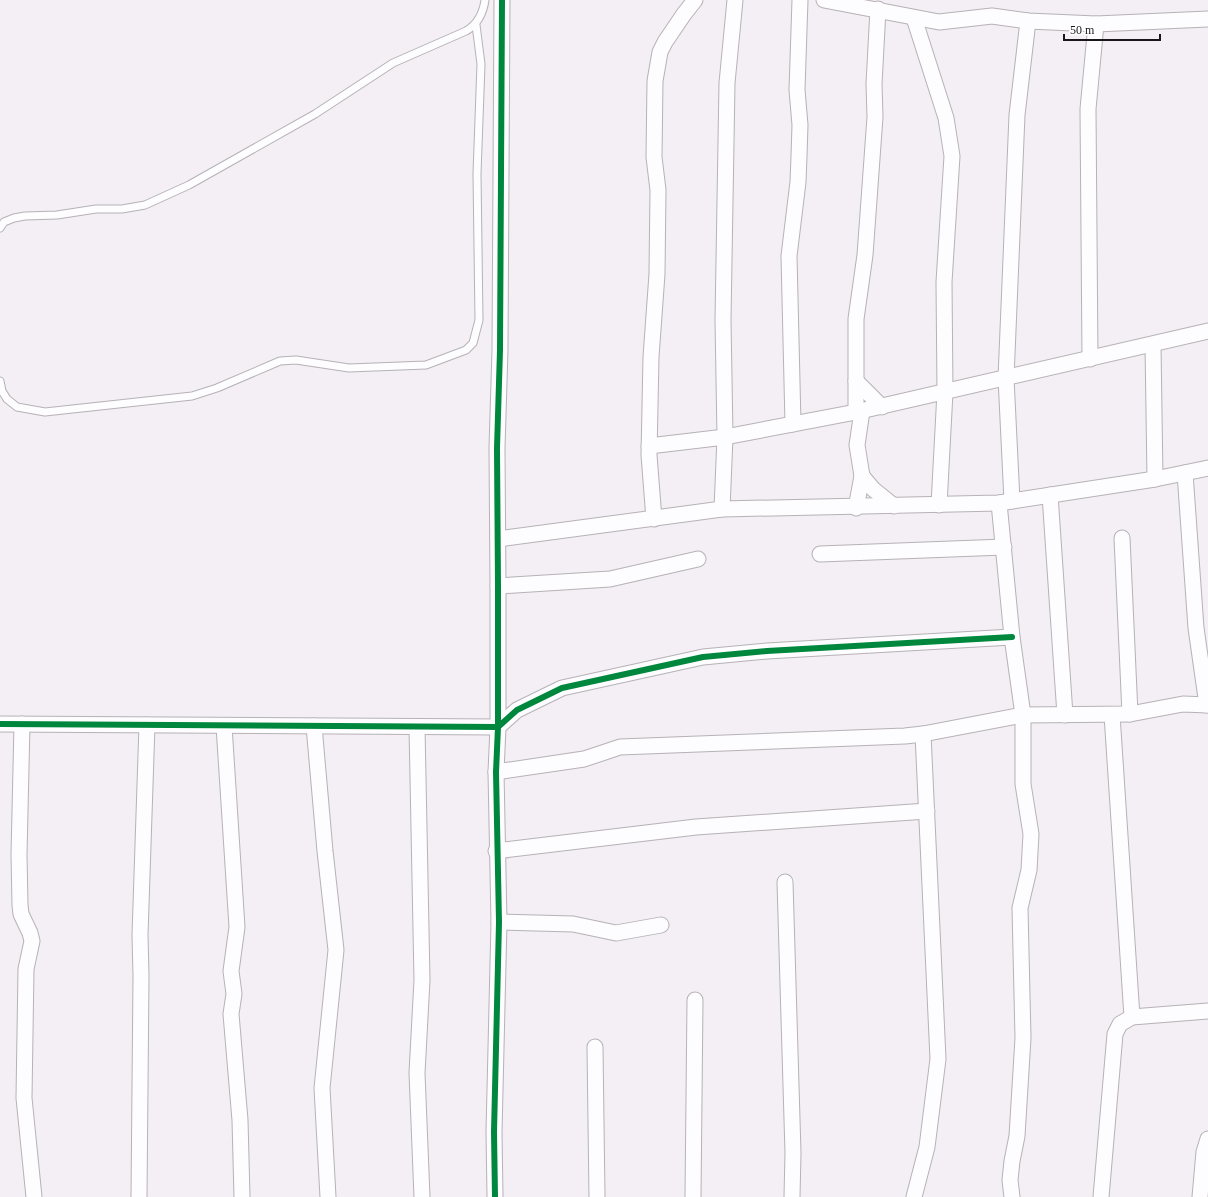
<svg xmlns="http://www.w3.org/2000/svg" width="1208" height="1197" font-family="'Times New Roman',serif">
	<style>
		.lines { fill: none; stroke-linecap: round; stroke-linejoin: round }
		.service-casing { stroke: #b6b2b6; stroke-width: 9 }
		.minor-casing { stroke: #b6b2b6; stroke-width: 17 }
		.service { stroke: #fdfcfe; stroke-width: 7 }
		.minor { stroke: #fdfcfe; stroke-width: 15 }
		.cycleway-casing { stroke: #fff; stroke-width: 8 }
		.cycleway { stroke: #00873e; stroke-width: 6 }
	</style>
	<rect width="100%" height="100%" fill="#f4eef5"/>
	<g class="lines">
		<g class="service-casing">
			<g id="service">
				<path d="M0,228L4,222L14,218L25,216L57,215L96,209H122L145,205L189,185L315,114L393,63L466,31C478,24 483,14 485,0"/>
				<polyline points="0,381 2,391 7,399 17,407 45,412 192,396 217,388 280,361 296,360 349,368 426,365 466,350 473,343 479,320 477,174 481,64 476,25"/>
			</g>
		</g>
		<g class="minor-casing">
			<g id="minor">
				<polyline points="824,0 939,22 992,16 1028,21 1096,24 1208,19"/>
				<polyline points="914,18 946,118 952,156 944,282 945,392 939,505"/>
				<polyline points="1153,345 1155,479"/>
				<polyline points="1090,359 1088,109 1096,24"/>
				<polyline points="856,381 882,407"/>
				<polyline points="856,412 856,319 865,255 875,117 874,84 878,9"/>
				<polyline points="793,424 789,256 798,182 799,156 800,125 797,90 800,0"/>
				<polyline points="649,446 725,437 856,412 1208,331"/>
				<polyline points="1185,473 1196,628 1207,705"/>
				<polyline points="862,476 873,489 894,506"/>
				<polyline points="1050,495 1065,715"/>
				<polyline points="1012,501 1006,378 1017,115 1028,21"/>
				<polyline points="999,503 1012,637 1023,715 1023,784 1031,834 1029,870 1020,908 1023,1038 1017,1136 1012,1161 1010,1180 1012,1197"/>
				<polyline points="856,508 862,476 857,445 862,411"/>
				<polyline points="722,509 725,437 723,320 727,83 735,0"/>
				<polyline points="654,519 649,455 651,357 657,274 658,190 654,157 655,81 660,52 665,42 684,14 695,0"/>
				<polyline points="1122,538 1130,714"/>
				<polyline points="498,539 722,509 999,503 1155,479 1208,468"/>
				<polyline points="820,554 1004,547"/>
				<polyline points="498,586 610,579 698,559"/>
				<polyline points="1112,715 1132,1017"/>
				<polyline points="0,724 498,727 517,710 562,688 703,657 767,651 1012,637"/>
				<polyline points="22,724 19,855 20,905 21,914 30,933 32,941 26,969 24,1098 34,1197"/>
				<polyline points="224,726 237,927 231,971 234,994 231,1014 240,1120 242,1197"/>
				<polyline points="314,726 325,851 336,950 322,1088 328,1197"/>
				<polyline points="417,727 422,980 417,1073 422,1197"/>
				<polyline points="496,772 584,759 620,747 905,736 923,734 1023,715 1130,714 1183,704 1208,705"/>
				<polyline points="496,851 696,827 927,811"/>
				<polyline points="785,882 793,1153 792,1197"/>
				<polyline points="499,922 573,924 616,933 661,925"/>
				<polyline points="595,1047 597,1197"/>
				<polyline points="139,1197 141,976 140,935 147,725"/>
				<polyline points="495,1197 494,1132 499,922 496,772 498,727 498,586 497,448 500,350 502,0"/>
				<polyline points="693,1197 695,1000"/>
				<polyline points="914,1197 927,1147 938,1059 923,734"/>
				<polyline points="1101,1197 1115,1034 1120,1024 1132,1017 1208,1011"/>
				<polyline points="1200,1197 1204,1152 1208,1139"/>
			</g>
		</g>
		<use href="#service" class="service"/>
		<use href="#minor" class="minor"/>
		<g class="cycleway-casing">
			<g id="cycleway">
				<polyline points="0,724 498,727 517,710 562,688 703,657 767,651 1012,637"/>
				<polyline points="495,1197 494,1132 499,922 496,772 498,727 498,586 497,448 500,350 502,0"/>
			</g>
		</g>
		<use href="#cycleway" class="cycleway"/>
	</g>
	<path d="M1064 34v6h96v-6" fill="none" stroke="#19151a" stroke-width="2"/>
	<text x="1070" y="34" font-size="12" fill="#19151a" stroke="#ffffff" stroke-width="3" paint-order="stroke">50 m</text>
</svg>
